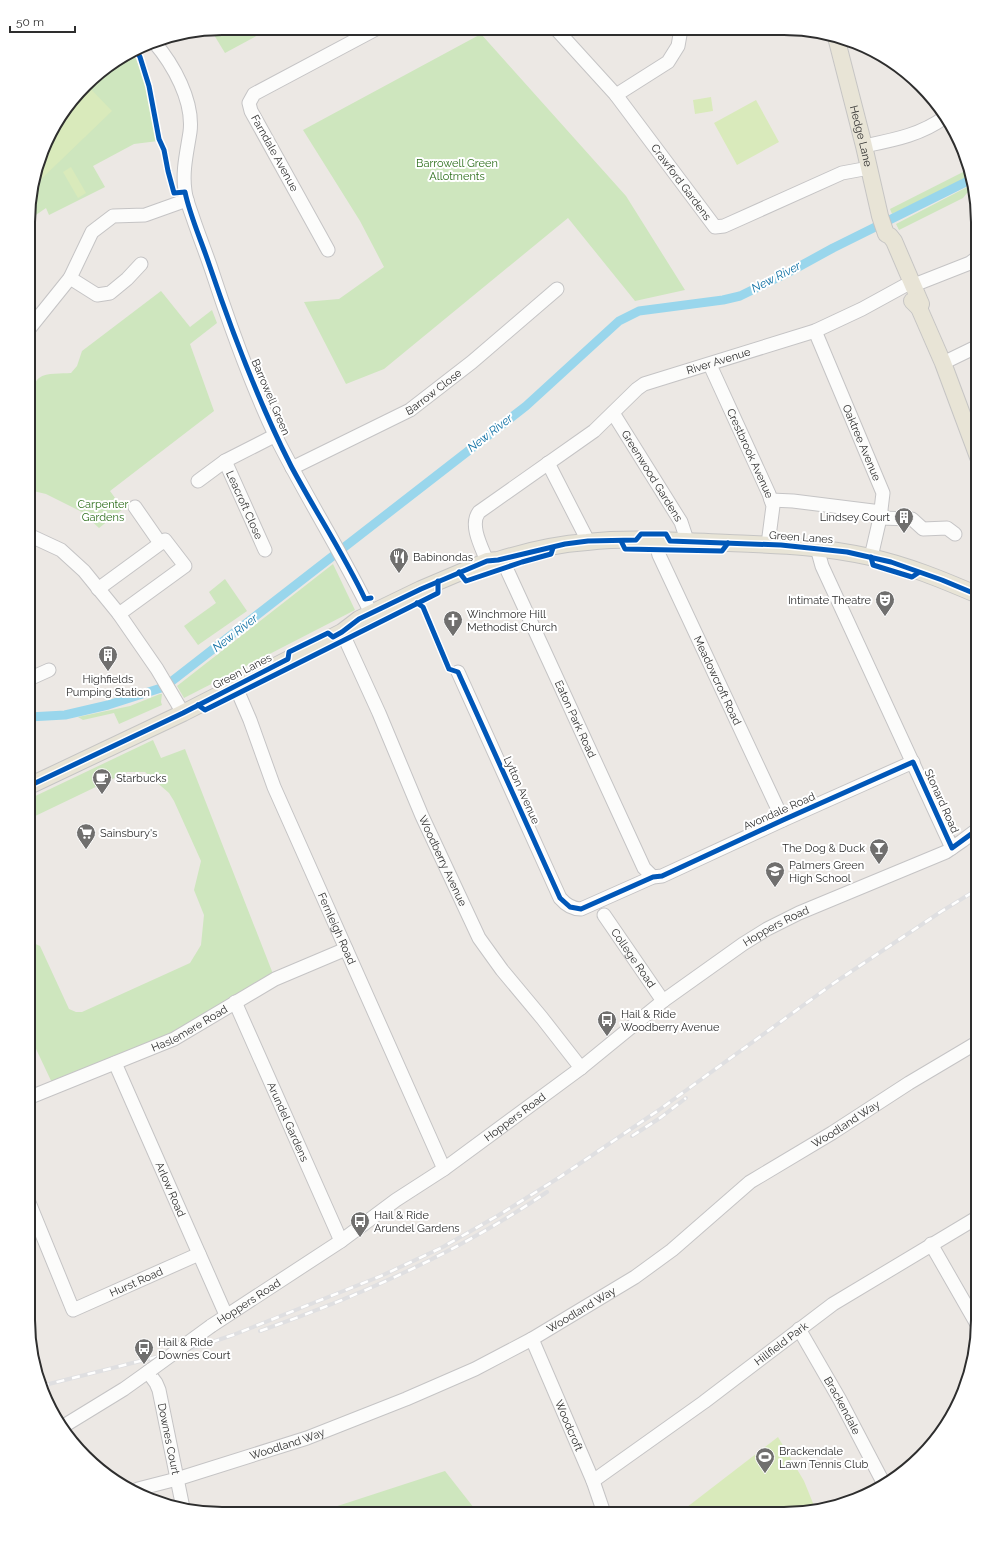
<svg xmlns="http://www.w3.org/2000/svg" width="1006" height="1542" font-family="Raleway,sans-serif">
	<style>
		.green { fill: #cee6be }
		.pitch { fill: #d9eabb }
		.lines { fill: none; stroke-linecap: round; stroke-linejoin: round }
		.canal { stroke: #99d6ec; stroke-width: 9 }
		.minor-casing { stroke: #c5c4c5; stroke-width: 15 }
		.major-casing { stroke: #c6c5c4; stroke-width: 18 }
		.minor { stroke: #fcfcfb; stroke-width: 13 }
		.major { stroke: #e8e4d6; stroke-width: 16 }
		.rail-casing { stroke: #dfdfe1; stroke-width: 4 }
		.rail { stroke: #fff; stroke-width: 2.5; stroke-dasharray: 8; stroke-linecap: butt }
		.minor-bridge-casing { stroke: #c5c4c5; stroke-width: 15; stroke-linecap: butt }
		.minor-bridge { stroke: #fcfcfb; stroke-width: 13 }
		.cycleway-casing { stroke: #fff; stroke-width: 8 }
		.cycleway { stroke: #0057b8; stroke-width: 5 }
		.labels { text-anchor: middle; stroke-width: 4; stroke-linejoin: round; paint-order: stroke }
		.street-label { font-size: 11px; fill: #2e2e2e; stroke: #fff }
		.park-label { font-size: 11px; fill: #2c6e1b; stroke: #fff }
		.poi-label { font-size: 11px; fill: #2e2e2e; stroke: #fff; text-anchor: start }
		.water-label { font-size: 12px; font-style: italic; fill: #0d6fa3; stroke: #fff }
		.rim { fill: none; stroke: #2e2e2e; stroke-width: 2 }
	</style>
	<rect width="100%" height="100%" fill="#ece8e4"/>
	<g class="green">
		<polygon points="222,28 271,28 225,53 211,30"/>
		<polygon points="481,34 626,196 685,290 635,301 568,218 384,369 346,384 304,302 339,299 384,267 360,221 303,130"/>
		<polygon points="133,52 146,82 158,141 134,144 93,166 105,187 49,215 46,208 30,219 30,197 48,136 94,76"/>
		<polygon points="967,170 969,177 892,214 890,209"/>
		<polygon points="971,185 972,191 967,193 963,198 899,230 896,224"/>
		<path d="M161,291L190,327L212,310L217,323L190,344L214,411L110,491L123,509L99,528L82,512L46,494L29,490V390C35,387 34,382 39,378C47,372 62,374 71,373L77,366L82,351Z"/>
		<polygon points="333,564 355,610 184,698 177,686"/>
		<polygon points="225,579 247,611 198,645 184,626 216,603 209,592"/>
		<polygon points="160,694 162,694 161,702 162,705 119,724 114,713 83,720 78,717 130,706"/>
		<polygon points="153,740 161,758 185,749 275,979 138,1054 54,1087 28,1032 29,945 31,942 40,946 69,1009 76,1012 82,1012 190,963 201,945 204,915 194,890 201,861 174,801 169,793 145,772 127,772 29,819 29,799"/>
		<polygon points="445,1471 474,1508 476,1513 316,1513"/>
	</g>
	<g class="pitch">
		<polygon points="87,85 112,111 33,187 48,136"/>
		<polygon points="711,97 713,111 695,114 693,100"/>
		<polygon points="756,100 779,142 737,165 714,123"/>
		<polygon points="71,167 86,193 78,198 63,172"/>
		<polygon points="778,1437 804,1481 815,1508 784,1514 678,1514"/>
	</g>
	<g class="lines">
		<polyline class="canal" points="29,717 65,715 108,705 161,688 172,681 526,406 619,321 639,311 723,300 740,296 791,271 833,248 970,180"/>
		<g class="minor-casing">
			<g id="minor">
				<path id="s1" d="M556,29L616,95L715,227L724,226L842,173L869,168"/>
				<path d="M154,42C173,64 194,101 190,132C187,152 182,171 185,191C186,200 190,209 193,218C199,236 206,253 212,271C230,326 251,384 276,437C306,497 342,553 371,613"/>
				<polyline points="616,95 668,62 678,46 681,29"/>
				<path d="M864,146C893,140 921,135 945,117"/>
				<polyline points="328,250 251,111 249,103 254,94 378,28"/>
				<polyline points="70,278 97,295 110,293 127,279 141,264"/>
				<polyline points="914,285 970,263 978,257"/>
				<polyline points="29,329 70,278 92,232 113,216 145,215 187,200"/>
				<path id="s2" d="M815,331L883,493L880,518L871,557"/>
				<polyline points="943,363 978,346"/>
				<path id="s3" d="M710,365L769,494L773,506L768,544"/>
				<path id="s4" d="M613,413L681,522L685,534L686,541"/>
				<path id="s5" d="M225,461L265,550"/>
				<polyline points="548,463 588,541"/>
				<path id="s6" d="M292,468L410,410L472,362L557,289"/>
				<polyline points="198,481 225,461 276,435"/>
				<polyline points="771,500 793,501 881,512"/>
				<polyline points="135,507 160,543"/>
				<polyline points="880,518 912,519 923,529 947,528 955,534"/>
				<polyline points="29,537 33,537 61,550 84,571 119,614 157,669 183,713"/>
				<path id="s7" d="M655,540L659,555L783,820"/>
				<polyline points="817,548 822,566 952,848"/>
				<path id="s8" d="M502,559L644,868L653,877"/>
				<path id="s9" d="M487,561C482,548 469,525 479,512L594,431L637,389L644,384L815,331L862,309L904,286"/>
				<polyline points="98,589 165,540 185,566 119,614"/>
				<path id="s10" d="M342,632L379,713L422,816L479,938L502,970L542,1018L581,1068"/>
				<path d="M458,672L560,898C566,905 572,909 581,909L653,877L662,876L783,820L913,762"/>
				<polyline points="29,679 49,670"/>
				<path id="s11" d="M235,685L250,720L274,787L444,1169"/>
				<path id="s12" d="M604,915L663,1001"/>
				<path id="s13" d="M235,1002L341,1241"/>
				<path id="s14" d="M115,1063L226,1315"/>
				<path id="s15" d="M28,1098L174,1039L275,979L346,949"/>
				<path id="s16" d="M28,1200L73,1310L199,1254"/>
				<polyline points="931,1244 978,1326"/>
				<path id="s17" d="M211,1326L341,1241L396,1200L444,1169L581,1068L663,1001L743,944L767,929L799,913L946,852L962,841L978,829"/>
				<path id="s18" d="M799,1329L840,1400L884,1484"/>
				<path id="s19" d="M532,1339L593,1481L604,1513"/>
				<path id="s20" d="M148,1372L156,1383L159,1390L183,1508"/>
				<polyline points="62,1427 124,1389 152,1369"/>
				<path id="s21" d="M593,1481L704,1402L833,1304L978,1217"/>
				<path id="s22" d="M138,1489L177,1479L307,1438L406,1399L475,1369L532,1339L635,1277L672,1250L750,1182L832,1133L909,1083L978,1042"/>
			</g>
		</g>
		<g class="major-casing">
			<g id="major">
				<path id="s23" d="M836,37L864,146L880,216L886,234L890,236L894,241L921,304L919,308"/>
				<polyline points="912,301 919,308 943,363 978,457"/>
				<path d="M29,786L183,713L342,632L359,619L421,589L487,561L498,560C527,551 557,544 587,542C633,537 682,541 729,543C776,545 823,546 870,557C907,565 943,580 978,595"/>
			</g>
		</g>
		<use href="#minor" class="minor"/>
		<use href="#major" class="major"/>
		<g class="rail-casing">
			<g id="rail">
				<polyline points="632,1136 660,1118 686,1098"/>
				<path d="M260,1331C360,1296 459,1252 547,1192"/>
				<polyline points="41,1386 200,1346 233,1335 381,1276 441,1248 499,1215 560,1177 659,1110 834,983 942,911 978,889"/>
			</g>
		</g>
		<use href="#rail" class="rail"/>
		<g class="minor-bridge-casing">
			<polyline id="minor-bridge" points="152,1369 211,1326"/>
		</g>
		<use href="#minor-bridge" class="minor-bridge"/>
		<g class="cycleway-casing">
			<g id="cycleway">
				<path d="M136,50L140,57L149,86L159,139L164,150L168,171L174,193L185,192C190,216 201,240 209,264C232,332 258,401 291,466C315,511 343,553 365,599L371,598"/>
				<polyline points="621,541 625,549 722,551 728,543"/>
				<polyline points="871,557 873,565 912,577 918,573"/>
				<polyline points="459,572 466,581 522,562 551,554 553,548"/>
				<polyline points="417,603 423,607 449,669 458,672 560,898 570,907 581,909 653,877 662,876 783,820 913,762 952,848 978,829"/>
				<polyline points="198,705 205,710 438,593 438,581"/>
				<polyline points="29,786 183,713 288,659 289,652 328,633 333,637 342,632 359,619 421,589 487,561 498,560 565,544 588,541 636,540 641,534 666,534 670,541 781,545 847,552 891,562 942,580 978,595"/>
			</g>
		</g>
		<use href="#cycleway" class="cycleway"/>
	</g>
	<defs>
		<g id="building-pin" transform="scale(1)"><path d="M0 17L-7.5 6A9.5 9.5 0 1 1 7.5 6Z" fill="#706f6e" stroke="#fff"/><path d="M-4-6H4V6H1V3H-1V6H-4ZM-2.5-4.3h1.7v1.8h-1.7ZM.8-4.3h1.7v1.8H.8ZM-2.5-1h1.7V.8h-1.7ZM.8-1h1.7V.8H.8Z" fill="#fff"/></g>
		<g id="restaurant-pin" transform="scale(1)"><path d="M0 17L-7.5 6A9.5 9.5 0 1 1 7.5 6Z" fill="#706f6e" stroke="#fff"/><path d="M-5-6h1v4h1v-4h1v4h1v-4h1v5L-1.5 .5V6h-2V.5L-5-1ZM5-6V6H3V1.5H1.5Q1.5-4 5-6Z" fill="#fff"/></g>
		<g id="theatre-pin" transform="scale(1)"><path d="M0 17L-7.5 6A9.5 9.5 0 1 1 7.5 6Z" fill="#706f6e" stroke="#fff"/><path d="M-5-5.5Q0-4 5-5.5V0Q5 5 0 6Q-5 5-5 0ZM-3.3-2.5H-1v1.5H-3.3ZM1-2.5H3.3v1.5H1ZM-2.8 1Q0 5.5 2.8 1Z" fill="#fff"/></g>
		<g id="church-pin" transform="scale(1)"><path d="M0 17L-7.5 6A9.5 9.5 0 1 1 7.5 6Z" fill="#706f6e" stroke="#fff"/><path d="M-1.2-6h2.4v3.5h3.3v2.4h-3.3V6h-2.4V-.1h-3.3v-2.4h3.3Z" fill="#fff"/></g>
		<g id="cafe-pin" transform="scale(1)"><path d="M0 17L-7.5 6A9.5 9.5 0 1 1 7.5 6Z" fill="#706f6e" stroke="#fff"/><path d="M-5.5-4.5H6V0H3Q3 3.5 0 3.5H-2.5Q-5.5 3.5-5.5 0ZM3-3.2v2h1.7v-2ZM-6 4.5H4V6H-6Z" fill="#fff"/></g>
		<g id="supermarket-pin" transform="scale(1)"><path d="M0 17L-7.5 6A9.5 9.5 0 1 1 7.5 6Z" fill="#706f6e" stroke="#fff"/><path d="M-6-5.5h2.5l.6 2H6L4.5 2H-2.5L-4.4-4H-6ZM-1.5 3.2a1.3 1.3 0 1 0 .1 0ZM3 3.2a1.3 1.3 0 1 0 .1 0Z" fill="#fff"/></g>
		<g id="bar-pin" transform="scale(1)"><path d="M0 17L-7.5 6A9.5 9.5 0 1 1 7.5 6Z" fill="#706f6e" stroke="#fff"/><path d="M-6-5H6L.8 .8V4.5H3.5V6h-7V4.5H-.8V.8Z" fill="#fff"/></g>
		<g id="school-pin" transform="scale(1)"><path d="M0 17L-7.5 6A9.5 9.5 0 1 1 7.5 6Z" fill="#706f6e" stroke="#fff"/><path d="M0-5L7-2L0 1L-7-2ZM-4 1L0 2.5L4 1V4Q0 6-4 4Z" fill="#fff"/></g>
		<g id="bus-pin" transform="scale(1)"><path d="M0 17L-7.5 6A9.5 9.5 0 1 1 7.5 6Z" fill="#706f6e" stroke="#fff"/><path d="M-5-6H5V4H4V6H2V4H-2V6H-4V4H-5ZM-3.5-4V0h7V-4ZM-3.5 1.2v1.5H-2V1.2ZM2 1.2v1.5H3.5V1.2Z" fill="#fff"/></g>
		<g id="stadium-pin" transform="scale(1)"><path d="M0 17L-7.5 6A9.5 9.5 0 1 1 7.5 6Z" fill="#706f6e" stroke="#fff"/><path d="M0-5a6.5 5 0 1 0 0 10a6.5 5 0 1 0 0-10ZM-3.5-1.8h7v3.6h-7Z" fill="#fff"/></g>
	</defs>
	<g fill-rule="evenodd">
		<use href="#building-pin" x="904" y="517"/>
		<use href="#restaurant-pin" x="399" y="557"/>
		<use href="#theatre-pin" x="885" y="600"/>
		<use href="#church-pin" x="453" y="620"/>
		<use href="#building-pin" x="108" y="655"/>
		<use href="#cafe-pin" x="102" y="778"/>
		<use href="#supermarket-pin" x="86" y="833"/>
		<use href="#bar-pin" x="879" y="848"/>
		<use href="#school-pin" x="775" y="871"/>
		<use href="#bus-pin" x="607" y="1020"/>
		<use href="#bus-pin" x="360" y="1221"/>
		<use href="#bus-pin" x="144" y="1348"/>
		<use href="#stadium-pin" x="765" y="1457"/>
	</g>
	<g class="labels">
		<g class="street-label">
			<text dy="4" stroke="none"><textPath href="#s23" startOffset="102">Hedge Lane</textPath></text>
			<text transform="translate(275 153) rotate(61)" y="4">Farndale Avenue</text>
			<text dy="4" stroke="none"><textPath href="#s1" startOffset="198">Crawford Gardens</textPath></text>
			<text dy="4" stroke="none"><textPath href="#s9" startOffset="339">River Avenue</textPath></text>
			<text dy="4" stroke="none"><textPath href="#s6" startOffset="161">Barrow Close</textPath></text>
			<text transform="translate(271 397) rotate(67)" y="4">Barrowell Green</text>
			<text dy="4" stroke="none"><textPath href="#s2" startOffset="121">Oaktree Avenue</textPath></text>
			<text dy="4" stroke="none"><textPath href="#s3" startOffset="97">Crestbrook Avenue</textPath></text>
			<text dy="4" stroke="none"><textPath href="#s4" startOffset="74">Greenwood Gardens</textPath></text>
			<text dy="4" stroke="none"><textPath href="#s5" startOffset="48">Leacroft Close</textPath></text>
			<text transform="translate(801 537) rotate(4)" y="4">Green Lanes</text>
			<text transform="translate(242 671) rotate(-27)" y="4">Green Lanes</text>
			<text dy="4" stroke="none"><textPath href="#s7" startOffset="154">Meadowcroft Road</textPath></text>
			<text dy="4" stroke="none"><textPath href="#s8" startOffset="176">Eaton Park Road</textPath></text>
			<text transform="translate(522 790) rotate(66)" y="4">Lytton Avenue</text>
			<text transform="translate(942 801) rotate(66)" y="4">Stonard Road</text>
			<text transform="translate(779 811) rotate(-24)" y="4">Avondale Road</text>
			<text dy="4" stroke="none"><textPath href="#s10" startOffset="250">Woodberry Avenue</textPath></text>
			<text dy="4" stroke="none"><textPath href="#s17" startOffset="693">Hoppers Road</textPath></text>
			<text dy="4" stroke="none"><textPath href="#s11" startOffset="264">Fernleigh Road</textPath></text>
			<text dy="4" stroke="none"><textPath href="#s12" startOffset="52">College Road</textPath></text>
			<text dy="4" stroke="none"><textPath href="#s15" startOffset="176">Haslemere Road</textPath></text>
			<text dy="4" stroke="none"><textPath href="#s17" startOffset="369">Hoppers Road</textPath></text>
			<text dy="4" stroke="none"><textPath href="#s13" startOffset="131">Arundel Gardens</textPath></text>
			<text dy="4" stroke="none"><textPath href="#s22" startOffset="804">Woodland Way</textPath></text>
			<text dy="4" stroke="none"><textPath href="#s14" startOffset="138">Arlow Road</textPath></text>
			<text dy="4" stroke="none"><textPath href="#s16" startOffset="188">Hurst Road</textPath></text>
			<text dy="4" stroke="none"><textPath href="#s17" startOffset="45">Hoppers Road</textPath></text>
			<text dy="4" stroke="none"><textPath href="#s22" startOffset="480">Woodland Way</textPath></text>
			<text dy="4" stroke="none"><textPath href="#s21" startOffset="233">Hillfield Park</textPath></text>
			<text dy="4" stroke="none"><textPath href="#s18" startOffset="88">Brackendale</textPath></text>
			<text dy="4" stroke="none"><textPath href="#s19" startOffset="94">Woodcroft</textPath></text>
			<text dy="4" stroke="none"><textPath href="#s20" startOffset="71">Downes Court</textPath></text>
			<text dy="4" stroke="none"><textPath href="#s22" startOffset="156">Woodland Way</textPath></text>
		</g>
		<g class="park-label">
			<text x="457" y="167">Barrowell Green<tspan x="457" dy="13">Allotments</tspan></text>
			<text x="103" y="508">Carpenter<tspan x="103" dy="13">Gardens</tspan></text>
		</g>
		<g class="poi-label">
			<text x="890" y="521" text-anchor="end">Lindsey Court</text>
			<text x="413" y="561">Babinondas</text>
			<text x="871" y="604" text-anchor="end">Intimate Theatre</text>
			<text x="467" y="618">Winchmore Hill<tspan x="467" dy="13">Methodist Church</tspan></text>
			<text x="108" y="683" text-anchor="middle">Highfields<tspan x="108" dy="13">Pumping Station</tspan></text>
			<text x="116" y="782">Starbucks</text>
			<text x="100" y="837">Sainsbury's</text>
			<text x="865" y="852" text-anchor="end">The Dog &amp; Duck</text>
			<text x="789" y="869">Palmers Green<tspan x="789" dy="13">High School</tspan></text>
			<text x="621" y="1018">Hail &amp; Ride<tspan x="621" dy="13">Woodberry Avenue</tspan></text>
			<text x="374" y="1219">Hail &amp; Ride<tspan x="374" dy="13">Arundel Gardens</tspan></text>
			<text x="158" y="1346">Hail &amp; Ride<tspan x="158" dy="13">Downes Court</tspan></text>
			<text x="779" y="1455">Brackendale<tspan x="779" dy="13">Lawn Tennis Club</tspan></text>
		</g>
		<g class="water-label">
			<text transform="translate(776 277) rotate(-27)" y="4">New River</text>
			<text transform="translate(490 433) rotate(-38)" y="4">New River</text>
			<text transform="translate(235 633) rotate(-38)" y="4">New River</text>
		</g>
	</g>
	<path d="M0 0H1006V1542H0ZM222 35H784A187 187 0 0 1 971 222V1320A187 187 0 0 1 784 1507H222A187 187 0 0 1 35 1320V222A187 187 0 0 1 222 35Z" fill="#fff" fill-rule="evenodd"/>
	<path class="rim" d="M222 35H784A187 187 0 0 1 971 222V1320A187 187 0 0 1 784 1507H222A187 187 0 0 1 35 1320V222A187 187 0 0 1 222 35Z"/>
	<path d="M10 26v6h65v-6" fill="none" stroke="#2e2e2e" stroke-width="2"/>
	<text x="16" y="26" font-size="12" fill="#2e2e2e" stroke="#ffffff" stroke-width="3" paint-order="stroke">50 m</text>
</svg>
